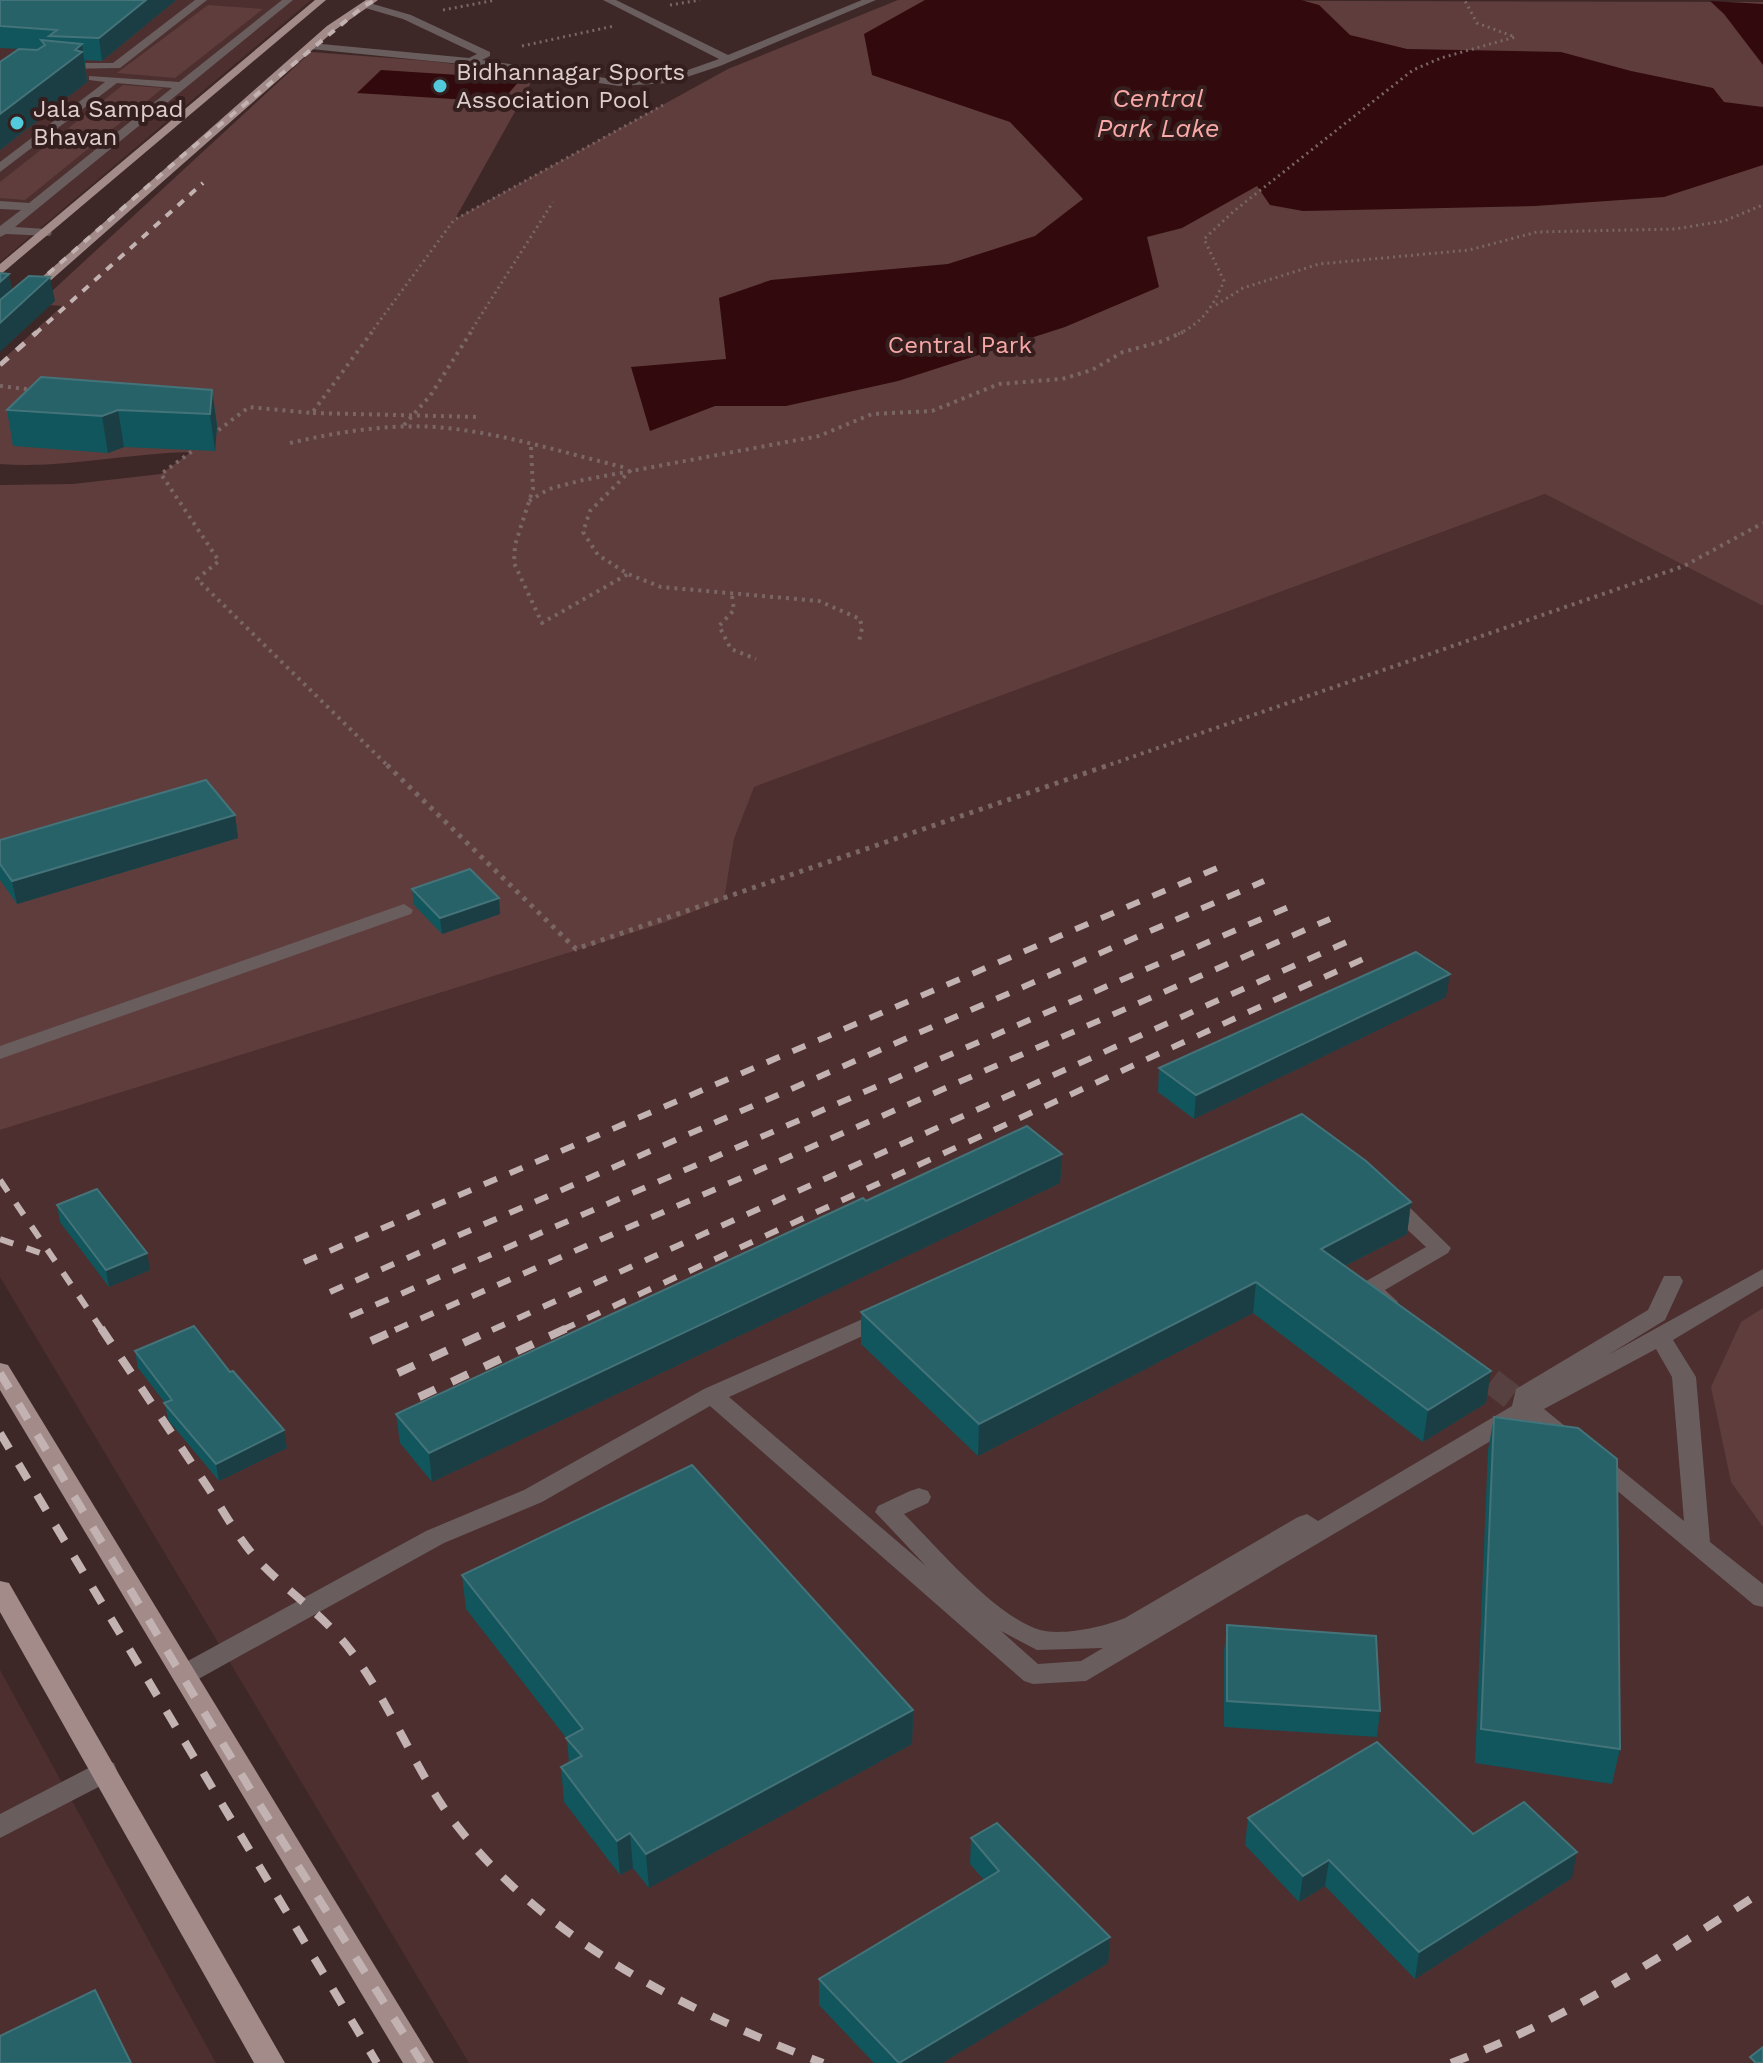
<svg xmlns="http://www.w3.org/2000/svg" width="1763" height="2063" font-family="'Work Sans',sans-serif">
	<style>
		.built { fill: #4d2f2f }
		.green { fill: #5f3d3c }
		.water { fill: #32090c }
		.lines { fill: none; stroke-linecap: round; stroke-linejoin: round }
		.minor-tunnel { stroke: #564140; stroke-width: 26; stroke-dasharray: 26 13; stroke-linecap: butt }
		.path-far2 { stroke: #796665; stroke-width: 3; stroke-dasharray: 2 4; stroke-linecap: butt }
		.path-far1 { stroke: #796665; stroke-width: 4; stroke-dasharray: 3 5; stroke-linecap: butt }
		.path { stroke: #796665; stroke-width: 5; stroke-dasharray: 4 6; stroke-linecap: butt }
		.minor { fill: #695d5d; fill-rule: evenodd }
		.major { fill: #a38b8a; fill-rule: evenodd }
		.rail-far3 { stroke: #c2b2b1; stroke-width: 4; stroke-dasharray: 8 8; stroke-linecap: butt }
		.rail-far2 { stroke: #c2b2b1; stroke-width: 5; stroke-dasharray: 11 11; stroke-linecap: butt }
		.rail-far1 { stroke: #c2b2b1; stroke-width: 6; stroke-dasharray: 14 14; stroke-linecap: butt }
		.rail { stroke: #c2b2b1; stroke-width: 8; stroke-dasharray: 18 18; stroke-linecap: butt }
		.wall { fill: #11555d }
		.shaded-wall { fill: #1a3e43 }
		.building { fill: #276269; stroke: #447379; stroke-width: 2 }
		.poi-dot { fill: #53cadc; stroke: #341e1e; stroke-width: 3 }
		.labels { text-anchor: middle; stroke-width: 8; stroke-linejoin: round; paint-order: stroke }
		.far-poi-label { font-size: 24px; fill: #ddcecd; stroke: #341e1e; text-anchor: start }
		.far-park-label { font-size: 24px; fill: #f6a6a5; stroke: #341e1e }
		.far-water-label { font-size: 26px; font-style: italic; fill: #f8a8a6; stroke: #341e1e }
	</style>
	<rect width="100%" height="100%" fill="#3e2827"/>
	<g class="built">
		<polygon points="0,0 311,0 0,262"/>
		<polygon points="1545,494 1763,606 1763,2063 469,2063 0,1277 0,1130 664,923 724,900 734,839 753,787"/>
		<polygon points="0,1670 216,2063 0,2063"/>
	</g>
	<g class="green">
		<path d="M898,0L1763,2V606L1545,494L754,787L734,839L724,900L664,923L0,1130V485L73,484L161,474L191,452C127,453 64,469 0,464V362L62,306L38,304L311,52L429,61L536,74L455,219L728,69Z"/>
		<polygon points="208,5 263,9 175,78 117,73"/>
		<polygon points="123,85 163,88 25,200 0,198 0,182"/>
		<polygon points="1763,1308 1763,1527 1731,1482 1711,1387 1741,1322"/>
	</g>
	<g class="water">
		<polygon points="925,0 1301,0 1319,5 1350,35 1407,49 1561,52 1631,71 1713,88 1724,102 1763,107 1763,165 1664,197 1535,206 1303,211 1270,205 1257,186 1182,228 1147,237 1159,287 1065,327 898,381 786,406 715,406 650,431 631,367 726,359 719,298 771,280 948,264 1035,236 1083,199 1010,122 872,75 864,34"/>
		<polygon points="1710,1 1763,4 1763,65 1724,14"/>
		<polygon points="381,70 521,79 501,102 357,93"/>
	</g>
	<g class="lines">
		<polyline class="minor-tunnel" points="1491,1381 1524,1406"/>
		<g class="path-far2">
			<polyline points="670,5 700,0"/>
			<polyline points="443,10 496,0"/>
			<polyline points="522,46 614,26"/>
			<polyline points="1216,305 1243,288 1319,264 1469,250 1537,232 1675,229 1724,221 1763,205"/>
			<polyline points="370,334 454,220 665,104"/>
			<polyline points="469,334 553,202"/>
			<path d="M1178,334C1204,322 1213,306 1224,281L1204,239L1234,211L1413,70L1441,58L1515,37L1477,23L1465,1"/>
		</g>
		<g class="path-far1">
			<polyline points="0,386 34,390"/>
			<polyline points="313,413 479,417"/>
			<polyline points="404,425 430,396 471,332"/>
			<polyline points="212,435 249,407 312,413 372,332"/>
			<path d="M290,443C338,432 386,424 436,427C500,432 564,453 627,468"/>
			<polyline points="198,447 161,474 219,561 197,579 389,767"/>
			<polyline points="531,447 533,489 515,545 514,563 542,623 628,574"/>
			<polyline points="631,470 590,511 583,532 598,555 628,574 661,587 819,601 860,619 862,628 859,641"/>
			<polyline points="529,501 549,489 583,480 819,436 872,414 932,411 999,384 1062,379 1092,370 1123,352 1163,341 1183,332"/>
			<polyline points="732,596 734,610 719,626 731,649 756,659"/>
			<polyline points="1103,767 1684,566 1763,523"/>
		</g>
		<polyline class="path" points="387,765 576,949 1109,765"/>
		<g class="minor">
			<polygon points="195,0 207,0 120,68 61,69 56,66 61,63 113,63"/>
			<polygon points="282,0 293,0 15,227 46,229 52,233 50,236 6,234 0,237 0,226 21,210 0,209 0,201 29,203 172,88 117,83 0,172 0,162 105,82 89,80 89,76 179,82"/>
			<polygon points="603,0 616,0 728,55 862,0 876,0 720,66 669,83 619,86 491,67 311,49 306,46 311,43 469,58 477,54 403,19 362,7 362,3 366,2 411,15 490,52 490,56 482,60 619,80 668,77 719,59"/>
			<polygon points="404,904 413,910 411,914 0,1059 0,1046"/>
			<path d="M1391,1195L1399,1197L1451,1248L1448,1253L1385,1290L1398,1302L1395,1307C1381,1311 1366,1301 1358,1289L1361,1284L1426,1247L1383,1207L1380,1202Z"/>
			<path d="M1763,1269V1286L1673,1340L1696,1377L1710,1542L1763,1584V1607L1754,1605L1584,1463L1587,1457L1596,1455L1605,1457L1684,1521L1672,1377L1656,1349L1544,1409L1576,1435L1580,1441L1576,1447C1557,1453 1540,1431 1526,1420L1086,1681L1033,1684L1024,1681L710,1406L542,1502L444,1543L193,1682L184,1685L175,1682L171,1675L175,1668L426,1531L524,1490L704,1389L883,1310L891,1313L894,1318L891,1323L729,1397L926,1566L875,1512L878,1506L910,1491L919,1488L928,1491L931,1497L928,1503L904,1514C937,1547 996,1617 1040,1630C1063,1636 1104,1627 1125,1618L1298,1517L1307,1514L1318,1521L1512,1406L1516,1389L1648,1310L1664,1276H1680L1683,1281L1665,1320L1608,1355ZM1001,1631L1037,1650L1103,1648L1081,1661L1038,1664Z"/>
			<polygon points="104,1760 114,1763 117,1771 114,1779 0,1838 0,1814"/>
		</g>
		<g class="major">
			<polygon points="315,0 326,0 0,275 0,264"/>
			<polygon points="366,0 378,0 335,30 0,325 0,314 327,26"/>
			<polygon points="0,1363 8,1365 434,2063 403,2063 0,1390"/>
			<polygon points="0,1581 9,1583 285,2063 254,2063 0,1612"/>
		</g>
		<g class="rail-far3">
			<polyline points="0,316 181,157 365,5 376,0"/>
			<polyline points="35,334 203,183"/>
		</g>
		<polyline class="rail-far2" points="0,365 37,332"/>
		<g class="rail-far1">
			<polyline points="0,1180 102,1330"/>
			<polyline points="0,1239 52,1257"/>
			<polyline points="304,1262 1229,863"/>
			<polyline points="330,1292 1264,881"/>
			<polyline points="350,1316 1291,906"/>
			<polyline points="395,1330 1330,919"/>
			<polyline points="492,1330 1353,939"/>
			<polyline points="562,1330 1374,954"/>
		</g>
		<g class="rail">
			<path d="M101,1328C136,1380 171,1432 205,1483C222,1508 237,1537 256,1558C286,1591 324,1615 351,1651C391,1704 414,1769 454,1822C545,1941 686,2011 823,2063"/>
			<polyline points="371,1341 400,1328"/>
			<polyline points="0,1373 258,1802 422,2063"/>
			<polyline points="398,1373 496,1328"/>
			<polyline points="419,1397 567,1328"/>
			<polyline points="0,1433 377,2063"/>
			<path d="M1451,2063C1564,2021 1662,1956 1763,1891"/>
		</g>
	</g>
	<g class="wall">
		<polygon points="0,0 176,0 102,61 85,60 87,82 0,150 0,62 19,49 0,48"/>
		<polygon points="212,390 217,426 215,451 124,447 108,453 13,446 7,410"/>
		<polygon points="235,815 238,838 17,904 0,880 0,840"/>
		<polygon points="412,889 499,898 500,914 442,934 414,905"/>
		<polygon points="1446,997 1194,1119 1158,1092 1159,1068"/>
		<polygon points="1062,1154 1060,1183 432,1482 400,1443 396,1414 866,1201"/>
		<polygon points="1411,1202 1407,1234 1345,1266 1486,1403 1423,1442 1253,1313 978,1456 861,1344 861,1312"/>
		<polygon points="57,1205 150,1270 109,1287 60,1222"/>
		<polygon points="135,1351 287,1448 219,1481 168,1420 165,1403 138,1368"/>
		<polygon points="1494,1417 1620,1749 1612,1784 1475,1763 1488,1450"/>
		<polygon points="462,1575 913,1710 912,1744 649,1888 633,1868 620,1875 564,1802 561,1767 569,1763 567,1739 466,1609"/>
		<polygon points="1227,1625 1380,1711 1377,1737 1224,1727 1224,1651"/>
		<polygon points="1248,1818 1473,1834 1572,1878 1415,1979 1325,1886 1299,1902 1245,1845"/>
		<polygon points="971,1838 1110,1937 1108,1963 942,2063 874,2063 819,2005 819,1979 984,1880 970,1864"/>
	</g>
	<g class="shaded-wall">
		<polygon points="146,0 176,0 102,61 99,38"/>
		<polygon points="82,44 87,82 0,150 0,114"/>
		<polygon points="9,274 14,298 0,310 0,282"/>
		<polygon points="50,277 55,301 0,352 0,323"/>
		<polygon points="212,390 217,426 215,451 210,414"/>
		<polygon points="118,410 124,447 108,453 102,416"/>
		<polygon points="235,815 238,838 17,904 12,881"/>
		<polygon points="499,898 500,914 442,934 440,918"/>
		<polygon points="1450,974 1446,997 1194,1119 1196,1095"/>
		<polygon points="1062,1154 1060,1183 432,1482 429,1453"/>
		<polygon points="1411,1202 1407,1234 1317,1280 1321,1249"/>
		<polygon points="147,1253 150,1270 109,1287 106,1270"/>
		<polygon points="1256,1282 1253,1313 978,1456 979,1424"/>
		<polygon points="1491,1371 1486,1403 1423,1442 1428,1410"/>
		<polygon points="284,1430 287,1448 219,1481 216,1464"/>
		<polygon points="913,1710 912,1744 649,1888 646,1854"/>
		<polygon points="630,1833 633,1868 620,1875 617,1841"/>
		<polygon points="1577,1852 1572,1878 1415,1979 1419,1952"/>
		<polygon points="1329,1860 1325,1886 1299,1902 1303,1876"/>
		<polygon points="1110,1937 1108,1963 942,2063 899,2063"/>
	</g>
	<g class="building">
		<polygon points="0,0 146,0 99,38 49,36 57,30 0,26"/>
		<polygon points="41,40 82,44 75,50 82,52 0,114 0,62 19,49 37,50 45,45"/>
		<polygon points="0,273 9,274 0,282"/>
		<polygon points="29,276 50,277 0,323 0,300"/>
		<polygon points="41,377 212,390 210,414 118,410 102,416 7,410"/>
		<polygon points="206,780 235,815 12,881 0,864 0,840"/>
		<polygon points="470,869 499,898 440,918 412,889"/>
		<polygon points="1416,952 1450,974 1196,1095 1159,1068"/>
		<polygon points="1302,1114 1366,1161 1411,1202 1321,1249 1491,1371 1428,1410 1256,1282 979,1424 861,1312"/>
		<polygon points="1027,1126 1062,1154 429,1453 396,1414 863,1198 866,1201"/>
		<polygon points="97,1189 147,1253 106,1270 57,1205"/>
		<polygon points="194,1326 230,1372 233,1371 284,1430 216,1464 164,1403 172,1400 135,1351"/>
		<polygon points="1494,1417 1578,1428 1617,1459 1620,1749 1481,1729"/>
		<polygon points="692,1465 913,1710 646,1854 630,1833 617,1841 561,1767 582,1756 566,1738 583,1729 462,1575"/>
		<polygon points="1227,1625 1376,1636 1380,1711 1227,1701"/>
		<polygon points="1377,1742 1473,1834 1524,1802 1577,1852 1419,1952 1329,1860 1303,1876 1248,1818"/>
		<polygon points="997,1823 1110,1937 899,2063 819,1979 999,1871 971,1838"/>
		<polygon points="95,1990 131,2063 0,2063 0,2036"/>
		<polygon points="1763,2047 1763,2063 1756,2063 1750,2057"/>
	</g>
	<g class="poi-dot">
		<circle cx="440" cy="86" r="8"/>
		<circle cx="17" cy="123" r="8"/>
	</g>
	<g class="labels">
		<g class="far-poi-label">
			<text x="456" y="80">Bidhannagar Sports<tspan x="456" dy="28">Association Pool</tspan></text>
			<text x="33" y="117">Jala Sampad<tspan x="33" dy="28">Bhavan</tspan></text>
		</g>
		<g class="far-park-label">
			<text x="960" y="353">Central Park</text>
		</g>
		<g class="far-water-label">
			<text x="1158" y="107">Central<tspan x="1158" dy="30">Park Lake</tspan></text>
		</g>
	</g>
</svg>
